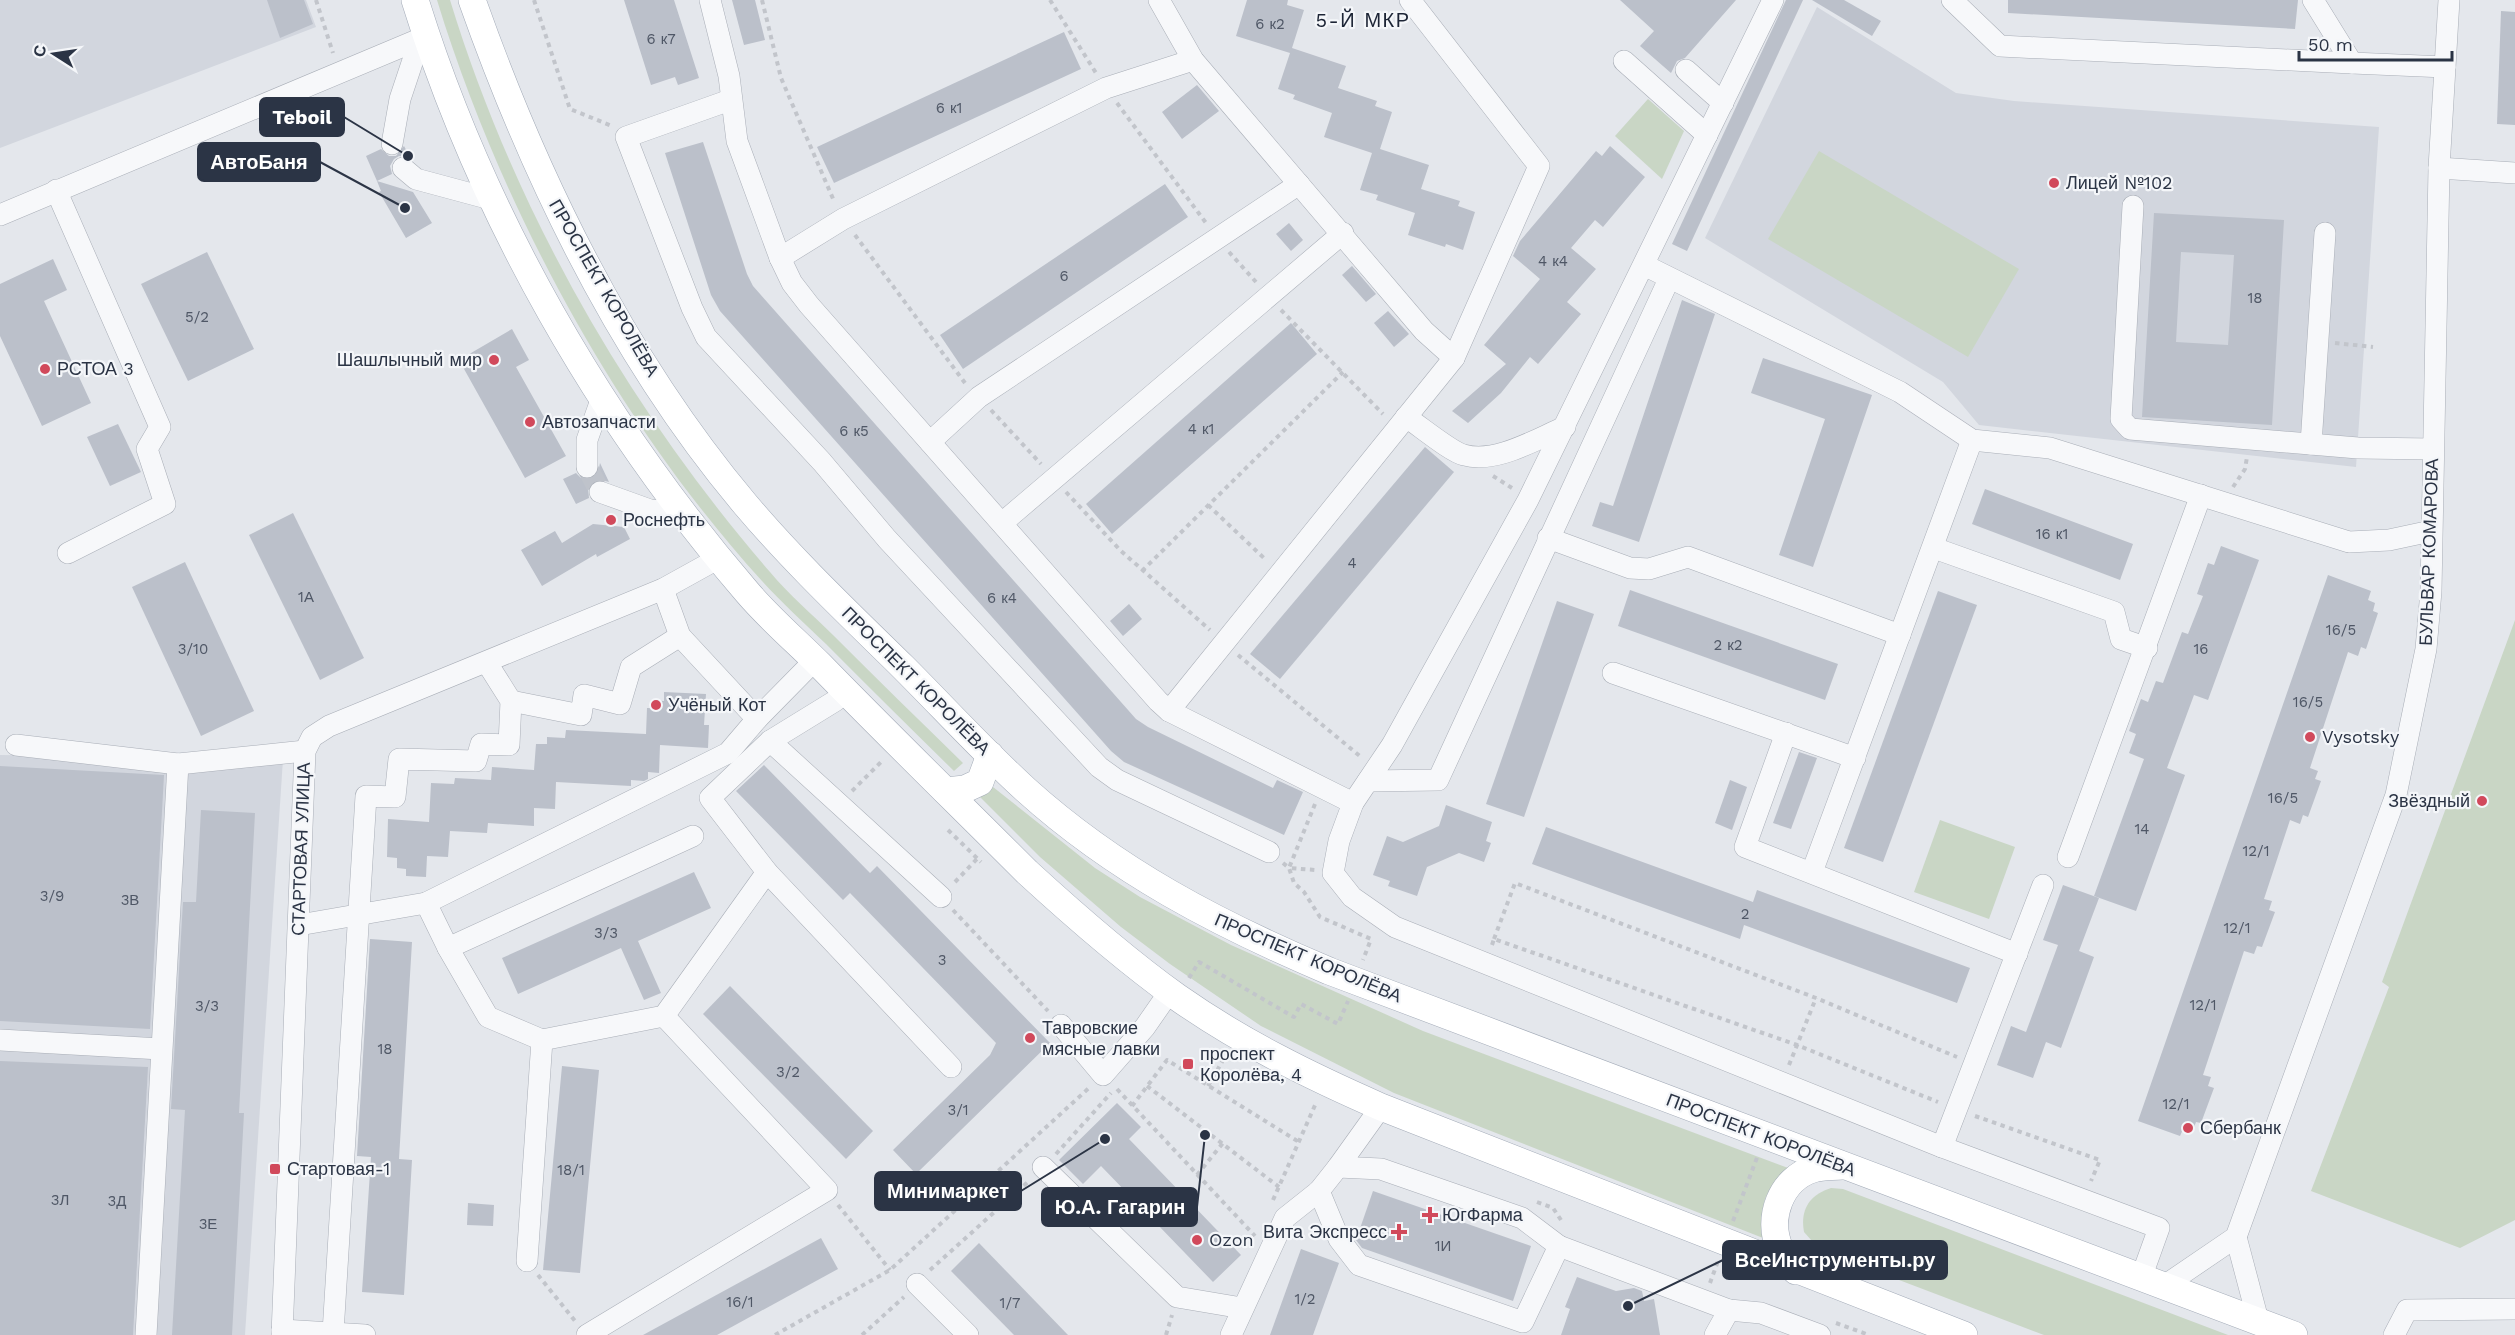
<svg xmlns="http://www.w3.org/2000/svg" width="2515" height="1335" font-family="'Work Sans',sans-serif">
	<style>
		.built { fill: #d2d6de }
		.green { fill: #c9d6c5 }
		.building { fill: #bbc0ca; fill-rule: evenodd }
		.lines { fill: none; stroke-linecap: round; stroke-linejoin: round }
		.minor-tunnel { stroke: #bfc3cb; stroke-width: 21; stroke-dasharray: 21 10; stroke-linecap: butt }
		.minor-casing { stroke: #a9aeb7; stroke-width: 22 }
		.major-casing { stroke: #a3abb8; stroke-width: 28 }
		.path { stroke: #c2c5cb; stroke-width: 4; stroke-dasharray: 4.5 4.5; stroke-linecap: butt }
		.minor { stroke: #f7f8fa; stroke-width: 21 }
		.major { stroke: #fff; stroke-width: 27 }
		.poi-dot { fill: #d1495b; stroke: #f4f6f9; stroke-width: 2 }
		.labels { text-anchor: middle; stroke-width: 4.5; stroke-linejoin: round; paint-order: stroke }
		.number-label { font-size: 15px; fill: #4f5766 }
		.poi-label { font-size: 18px; fill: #2b3445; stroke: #f4f6f9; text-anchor: start }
		.street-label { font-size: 18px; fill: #2b3445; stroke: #f4f6f9 }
		.neighbourhood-label { font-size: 20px; letter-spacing: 1.5px; fill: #1d2536; stroke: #f4f6f9 }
		.leader { fill: none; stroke: #2b3445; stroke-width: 2 }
		.callout-dot { fill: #2b3445; stroke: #f4f6f9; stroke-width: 2 }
		.callout { fill: #2b3445; stroke: #2b3445; stroke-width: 2 }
		.callout-label { font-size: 20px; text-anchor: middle; font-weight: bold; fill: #fff }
	</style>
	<rect width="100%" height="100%" fill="#e4e7ec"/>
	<g class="built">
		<polygon points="0,0 306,0 316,27 0,148"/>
		<polygon points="1817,7 1956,93 2014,101 2379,127 2356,467 1979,425 1943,382 1705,238"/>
		<polygon points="0,755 283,759 245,1335 0,1335"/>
	</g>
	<g class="green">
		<path d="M437,0H450C514,209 627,407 770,572C789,595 812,614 833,635C876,678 920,721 963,763L954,771C911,729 868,686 826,644C805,624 782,603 762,581C617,422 500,206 437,0Z"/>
		<polygon points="1648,99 1684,131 1662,179 1615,136"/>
		<polygon points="1819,151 2019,269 1968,357 1768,239"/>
		<polygon points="2515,620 2515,1220 2460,1248 2311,1191 2389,987 2382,982"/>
		<path d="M993,787L1095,868L1140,897L1231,945L1423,1031L1791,1169C1763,1189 1760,1205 1763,1238L1394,1093L1261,1026L1170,964L1121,927L1040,857L979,796Z"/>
		<polygon points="1940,820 2015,847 1989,919 1914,892"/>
		<path d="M1831,1188L1843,1189L2228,1335H2044L1820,1250L1804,1232C1800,1210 1809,1195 1831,1188Z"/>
	</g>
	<g class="building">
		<polygon points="267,0 304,0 313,24 280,38"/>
		<polygon points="624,0 674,0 699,78 678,85 675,77 651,85"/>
		<polygon points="732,0 755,0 765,40 744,45"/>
		<polygon points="1247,0 1288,0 1287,5 1304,10 1292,48 1346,66 1338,88 1377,101 1375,106 1392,112 1380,149 1429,165 1421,189 1460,201 1458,206 1475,212 1463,250 1446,244 1445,247 1408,235 1415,213 1376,200 1378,195 1360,190 1372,153 1324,137 1332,113 1293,99 1295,95 1278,89 1290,53 1236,36"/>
		<polygon points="1620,0 1736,0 1685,58 1677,61 1671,73 1640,46 1654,31"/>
		<polygon points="1786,0 1803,0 1687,251 1672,244"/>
		<polygon points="1812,0 1844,0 1881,21 1872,36"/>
		<polygon points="2008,0 2298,0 2295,29 2008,13"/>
		<polygon points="2501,11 2515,12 2515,125 2497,124"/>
		<polygon points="1064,32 1081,69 834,183 817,147"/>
		<polygon points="1197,85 1219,111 1182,139 1162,112"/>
		<polygon points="703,142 747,274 753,286 1136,719 1148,727 1273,788 1277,780 1303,792 1284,835 1124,762 1111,751 720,311 711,295 665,153"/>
		<polygon points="404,146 410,157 399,156 394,159 390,166 392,174 377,181 366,156 381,149 389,156 396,156"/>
		<polygon points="1610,146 1645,177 1603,227 1595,220 1571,248 1596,269 1567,302 1581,314 1538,364 1530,357 1501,393 1468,423 1452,411 1506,364 1484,345 1540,279 1513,256 1520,241 1596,151 1602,156"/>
		<polygon points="377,181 413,192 432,223 406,238 379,192 381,191"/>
		<polygon points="1165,184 1188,217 963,369 940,335"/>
		<path d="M2154,213L2284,220L2272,425L2142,417ZM2181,252L2234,255L2228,345L2176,342Z"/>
		<polygon points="1289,223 1303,240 1291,251 1276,234"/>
		<polygon points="207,252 254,349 188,381 141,284"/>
		<polygon points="53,259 67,290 44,301 91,403 42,426 0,336 0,284"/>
		<polygon points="1352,266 1376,294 1366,302 1342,275"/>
		<polygon points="1682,300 1715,314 1639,542 1592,526 1600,502 1613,506"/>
		<polygon points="1388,311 1409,334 1394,347 1374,323"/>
		<polygon points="1291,323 1317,354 1112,534 1086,504"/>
		<polygon points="512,329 529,360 516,367 566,456 525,478 459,360"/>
		<polygon points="1763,358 1872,395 1813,567 1779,555 1825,419 1751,393"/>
		<polygon points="118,424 141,472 110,486 87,437"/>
		<polygon points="1425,447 1454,472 1280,679 1250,654"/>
		<polygon points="600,463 609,482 598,479 592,482 588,488 589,498 576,504 563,479 576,473 581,478 593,478 598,473"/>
		<polygon points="1985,489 2133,544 2120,580 1972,524"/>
		<polygon points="293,513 364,658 320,680 249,535"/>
		<polygon points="593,524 624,527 630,539 597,557 596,554 542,586 521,550 555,531 562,543"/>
		<polygon points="2221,546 2259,560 2208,700 2194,695 2167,768 2185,775 2136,911 2094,896 2144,759 2129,753 2136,734 2129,731 2141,699 2148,702 2156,681 2163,683 2182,632 2188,634 2203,596 2197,594 2208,563 2214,565"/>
		<polygon points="185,562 254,711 201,736 132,587"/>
		<polygon points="2328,575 2371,591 2368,600 2375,603 2373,611 2378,613 2366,649 2361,647 2358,656 2348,652 2310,768 2318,771 2315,779 2321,781 2308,817 2303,815 2300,824 2290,820 2264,899 2272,901 2269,910 2275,912 2262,947 2257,946 2254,954 2244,951 2203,1075 2211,1077 2208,1086 2214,1088 2201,1123 2196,1122 2193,1130 2184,1127 2180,1136 2138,1121"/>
		<polygon points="1630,590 1838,664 1825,700 1618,626"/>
		<polygon points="1938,591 1977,605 1883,862 1844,848"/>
		<polygon points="1557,601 1594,614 1524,817 1486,804"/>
		<polygon points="1129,604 1142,619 1123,636 1110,621"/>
		<polygon points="664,692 706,694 704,725 709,725 708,748 660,745 659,773 648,772 648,779 644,781 631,780 631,786 556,782 555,809 534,808 534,826 488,823 487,833 450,831 448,857 427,856 426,877 406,876 406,869 397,868 397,858 387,857 388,819 429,822 431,783 454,784 455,778 491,780 492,767 534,770 536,744 547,744 547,737 565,738 566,730 646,734 647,708 653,708 653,700 664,701"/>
		<polygon points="1799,752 1817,758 1791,829 1773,823"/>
		<polygon points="764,765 870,873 877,866 1050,1043 916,1174 893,1150 990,1055 996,1043 850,893 843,900 736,791"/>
		<polygon points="0,766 164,775 150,1029 0,1021"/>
		<polygon points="1730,780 1747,787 1732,830 1715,823"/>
		<polygon points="1446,805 1492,822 1486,841 1491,843 1484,862 1459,853 1427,867 1417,896 1388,886 1390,881 1373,875 1387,836 1403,842 1439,826"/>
		<polygon points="201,810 255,813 239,1113 244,1113 232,1335 172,1335 185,1110 171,1109 183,902 196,902"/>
		<polygon points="1546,827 1753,902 1757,890 1970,968 1957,1003 1744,925 1740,939 1532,864"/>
		<polygon points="694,872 711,908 638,941 661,993 644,1000 621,948 518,994 502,958"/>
		<polygon points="2063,885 2099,898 2079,951 2094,957 2061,1048 2046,1042 2033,1078 1997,1065 2011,1026 2026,1032 2058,945 2043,940"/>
		<polygon points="370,939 412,942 399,1159 412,1160 404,1295 362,1292 371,1157 357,1156"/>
		<polygon points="730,986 873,1131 846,1159 703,1014"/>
		<polygon points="0,1061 148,1067 133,1335 0,1335"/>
		<polygon points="562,1066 599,1070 580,1273 543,1270"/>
		<polygon points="1117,1103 1141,1127 1129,1139 1241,1255 1213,1282 1101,1166 1083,1184 1059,1160"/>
		<polygon points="1373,1191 1531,1246 1513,1301 1362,1248 1356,1240"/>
		<polygon points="468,1203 494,1205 493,1226 467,1225"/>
		<polygon points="821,1238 838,1269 717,1335 643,1335"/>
		<polygon points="979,1243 1068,1335 1014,1335 951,1271"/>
		<polygon points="1301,1249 1339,1263 1313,1335 1270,1335"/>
		<polygon points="1577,1277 1616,1291 1634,1288 1642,1291 1644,1301 1654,1299 1660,1335 1561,1335 1570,1309 1565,1307"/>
	</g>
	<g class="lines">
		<polyline class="minor-tunnel" points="587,467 600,492"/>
		<g class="minor-casing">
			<g id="minor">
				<polyline points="710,0 729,76 737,141 780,258 792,283 809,305 1158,701 1169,711 1353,803"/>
				<polyline points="1159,0 1193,60 1424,331 1454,358"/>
				<polyline points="1773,0 1528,500 1392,745 1353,803 1339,841 1333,873 1352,897 1395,927 1942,1147 2159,1228 2141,1278"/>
				<polyline points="1952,0 2000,46 2352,63"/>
				<polyline points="2313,0 2352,63 2445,67"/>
				<polyline points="1624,61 1707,135"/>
				<polyline points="1686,70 1723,103"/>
				<polyline points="730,100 626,137 692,308 706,337 822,462 887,539 1099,767 1117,780 1269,852"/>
				<polyline points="392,144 400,99 420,39"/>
				<polyline points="403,168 416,179 494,200"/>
				<polyline points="2439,168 2515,173"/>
				<polyline points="56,190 160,427 147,449 165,504 68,553"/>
				<polyline points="2133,206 2121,419 2130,429 2358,448 2433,449"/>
				<polyline points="0,215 427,36"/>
				<polyline points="780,258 843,219 1106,88 1193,60"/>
				<polyline points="1644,265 1900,392 1972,440 2050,448 2349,542 2389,540 2431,531"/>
				<path d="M1406,417C1420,426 1451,452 1464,455C1496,464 1536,439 1565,427"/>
				<polyline points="930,442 979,397 1299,184"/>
				<polyline points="2311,444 2325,233"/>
				<polyline points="587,467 587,440 602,397"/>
				<polyline points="600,492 650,510 684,513"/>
				<polyline points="1002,523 1343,233"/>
				<polyline points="1548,538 1630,568 1649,569 1688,557 1900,635"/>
				<polyline points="1934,548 2114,612 2121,639 2147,648"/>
				<polyline points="663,589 680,636 757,719"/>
				<polyline points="1613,673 1855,758"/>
				<polyline points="845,691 835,701 770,741 710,798 767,872 951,1067"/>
				<polyline points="511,701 581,715 584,695 620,704 631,667 680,636"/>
				<polyline points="1169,711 1454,358 1539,166 1410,0"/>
				<polyline points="1786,733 1745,847 2017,954"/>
				<polyline points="770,741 941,897"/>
				<polyline points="16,745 178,764 305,751"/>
				<polyline points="1368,781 1438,780 1669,279"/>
				<polyline points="2068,857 2201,495"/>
				<polyline points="1812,872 1972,440"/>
				<polyline points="426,903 448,948 488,1017 542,1040 527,1261"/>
				<polyline points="299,925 426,903 728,753 757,719 815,660"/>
				<polyline points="448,948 693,836"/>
				<polyline points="1061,1025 1103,1075 1145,1027 1170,991"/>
				<polyline points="0,1040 161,1049"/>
				<polyline points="542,1040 664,1016 767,872"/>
				<polyline points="1381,1107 1338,1167 1381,1169 1522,1218 1559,1246 1729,1310 1761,1313 1820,1335"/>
				<polyline points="1942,1147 2043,885"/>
				<polyline points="1043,1167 1177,1297 1242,1308"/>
				<polyline points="1319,1191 1339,1239 1359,1265 1523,1322 1559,1246"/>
				<polyline points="2236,1237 2258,1320"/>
				<polyline points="917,1284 968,1335"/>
				<polyline points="2164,1286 2236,1237 2396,795 2426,649 2431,591 2439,168 2449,0"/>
				<polyline points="282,1330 365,1335"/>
				<polyline points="333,1333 366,796 395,797 399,759 476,761 481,744 509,745 511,701 487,663"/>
				<polyline points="146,1335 178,764"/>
				<polyline points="282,1335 305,751 312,737 329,726 663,589 719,558"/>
				<polyline points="587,1335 827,1190 664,1016"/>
				<polyline points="1231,1335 1285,1218 1319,1191 1338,1167"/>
				<polyline points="1715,1335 1729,1310"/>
				<polyline points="2394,1335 2407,1310 2515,1309"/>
			</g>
		</g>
		<g class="major-casing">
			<g id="major">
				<path d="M415,0C482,216 600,421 747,592C769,618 796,641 820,665C888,735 958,803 1027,872C1075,916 1124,959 1177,997C1241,1042 1310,1076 1381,1107L1964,1335"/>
				<path d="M472,0C535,178 622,358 745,504C794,562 849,614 903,667C944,708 983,751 1026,790C1116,871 1218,924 1329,971L2294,1335"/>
				<polyline points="946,791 965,789 980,782 990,755"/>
				<path d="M1796,1271C1791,1264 1783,1256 1780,1249C1766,1218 1781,1179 1813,1169C1822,1166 1833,1167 1841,1166"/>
			</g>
		</g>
		<g class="path">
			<polyline points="316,0 333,53"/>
			<polyline points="534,0 570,109 612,126"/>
			<polyline points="762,0 781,78 834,201"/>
			<polyline points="1050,0 1096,73"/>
			<polyline points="1117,103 1206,223"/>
			<polyline points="855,235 965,383"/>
			<polyline points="1229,252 1256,282"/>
			<polyline points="1281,310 1383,414"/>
			<polyline points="2335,343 2373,347"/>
			<polyline points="991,410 1041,464"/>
			<polyline points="1493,476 1512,488"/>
			<polyline points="2233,487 2245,469 2247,457"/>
			<polyline points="1066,492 1120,550 1210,630"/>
			<polyline points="1208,505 1266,560"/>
			<polyline points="1142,571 1343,372"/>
			<polyline points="1238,655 1361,757"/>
			<polyline points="852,791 883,760"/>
			<polyline points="1315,804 1289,868 1315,870"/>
			<polyline points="948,830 981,862"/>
			<polyline points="1283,863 1289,868 1294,883 1304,892 1320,917 1371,939 1363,960"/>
			<polyline points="955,882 977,859"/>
			<polyline points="953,910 1048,1011"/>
			<polyline points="1494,939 1515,883 1816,998 1957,1057"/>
			<polyline points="1492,945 1494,939 1797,1045 1938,1102"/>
			<polyline points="1189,978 1199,962 1294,1017 1301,1004 1338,1024 1348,1001"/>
			<polyline points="1789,1065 1816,998"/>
			<polyline points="1147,1086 1279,1187"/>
			<polyline points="1208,1086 1226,1055"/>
			<polyline points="1117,1089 1255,1236"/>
			<polyline points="1132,1106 1167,1060 1299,1142"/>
			<polyline points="1975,1116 2100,1160 2091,1181"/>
			<polyline points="1056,1154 1111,1093"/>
			<polyline points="1197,1175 1223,1143"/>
			<polyline points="1273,1200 1316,1103"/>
			<polyline points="1537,1202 1553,1208 1561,1220"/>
			<polyline points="838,1205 890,1270"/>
			<polyline points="1733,1221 1758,1155"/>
			<polyline points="930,1270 1029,1181"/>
			<polyline points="538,1275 575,1321"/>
			<polyline points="1710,1283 1718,1261"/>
			<polyline points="1836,1323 1869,1335"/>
			<polyline points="775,1335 890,1270 1090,1087"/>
			<polyline points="862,1335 904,1297"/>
			<polyline points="1166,1335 1172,1315"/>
		</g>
		<use href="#minor" class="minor"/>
		<use href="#major" class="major"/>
	</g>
	<g class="poi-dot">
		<circle cx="2054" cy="183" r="6"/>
		<circle cx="494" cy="360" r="6"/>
		<circle cx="45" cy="369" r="6"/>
		<circle cx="530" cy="422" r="6"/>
		<circle cx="611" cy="520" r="6"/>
		<circle cx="656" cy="705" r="6"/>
		<circle cx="2310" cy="737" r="6"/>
		<circle cx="2482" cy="801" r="6"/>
		<circle cx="1030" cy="1038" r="6"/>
		<rect x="1182" y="1058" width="12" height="12" rx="3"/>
		<circle cx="2188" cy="1128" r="6"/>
		<rect x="269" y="1163" width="12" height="12" rx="3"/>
		<path d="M1427 1206h6v6h6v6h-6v6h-6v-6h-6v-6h6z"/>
		<path d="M1396 1223h6v6h6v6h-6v6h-6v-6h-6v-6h6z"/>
		<circle cx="1197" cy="1240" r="6"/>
	</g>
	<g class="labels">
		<g class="number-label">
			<text x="1270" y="29">6 к2</text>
			<text x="661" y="44">6 к7</text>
			<text x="949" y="113">6 к1</text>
			<text x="1553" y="266">4 к4</text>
			<text x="1064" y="281">6</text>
			<text x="2255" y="303">18</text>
			<text x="197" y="322">5/2</text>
			<text x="1201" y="434">4 к1</text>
			<text x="854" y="436">6 к5</text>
			<text x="2052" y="539">16 к1</text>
			<text x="1352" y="568">4</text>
			<text x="306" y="602">1А</text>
			<text x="1002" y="603">6 к4</text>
			<text x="2341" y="635">16/5</text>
			<text x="1728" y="650">2 к2</text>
			<text x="193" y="654">3/10</text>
			<text x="2201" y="654">16</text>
			<text x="2308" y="707">16/5</text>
			<text x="2283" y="803">16/5</text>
			<text x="2142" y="834">14</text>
			<text x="2256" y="856">12/1</text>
			<text x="52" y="901">3/9</text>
			<text x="130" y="905">3В</text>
			<text x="1745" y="919">2</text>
			<text x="2237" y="933">12/1</text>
			<text x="606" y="938">3/3</text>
			<text x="942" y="965">3</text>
			<text x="2203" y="1010">12/1</text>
			<text x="207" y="1011">3/3</text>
			<text x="385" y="1054">18</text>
			<text x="788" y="1077">3/2</text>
			<text x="2176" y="1109">12/1</text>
			<text x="958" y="1115">3/1</text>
			<text x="571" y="1175">18/1</text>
			<text x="60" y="1205">3Л</text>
			<text x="117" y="1206">3Д</text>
			<text x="208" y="1229">3Е</text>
			<text x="1443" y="1251">1И</text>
			<text x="1305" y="1304">1/2</text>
			<text x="740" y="1307">16/1</text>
			<text x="1010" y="1308">1/7</text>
		</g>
		<g class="poi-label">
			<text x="2066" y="189">Лицей №102</text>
			<text x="482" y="366" text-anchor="end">Шашлычный мир</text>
			<text x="57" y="375">РСТОА 3</text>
			<text x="542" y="428">Автозапчасти</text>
			<text x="623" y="526">Роснефть</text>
			<text x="668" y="711">Учёный Кот</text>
			<text x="2322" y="743">Vysotsky</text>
			<text x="2470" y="807" text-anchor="end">Звёздный</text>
			<text x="1042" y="1034">Тавровские<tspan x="1042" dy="21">мясные лавки</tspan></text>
			<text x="1200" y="1060">проспект<tspan x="1200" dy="21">Королёва, 4</tspan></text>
			<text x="2200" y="1134">Сбербанк</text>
			<text x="287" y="1175">Стартовая-1</text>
			<text x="1442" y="1221">ЮгФарма</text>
			<text x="1387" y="1238" text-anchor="end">Вита Экспресс</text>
			<text x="1209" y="1246">Ozon</text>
		</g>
		<g class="street-label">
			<text transform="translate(604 288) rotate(60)" y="6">ПРОСПЕКТ КОРОЛЁВА</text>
			<text transform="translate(2429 552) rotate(-88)" y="6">БУЛЬВАР КОМАРОВА</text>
			<text transform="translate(916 681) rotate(45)" y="6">ПРОСПЕКТ КОРОЛЁВА</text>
			<text transform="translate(301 849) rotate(-88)" y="6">СТАРТОВАЯ УЛИЦА</text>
			<text transform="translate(1308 958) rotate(23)" y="6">ПРОСПЕКТ КОРОЛЁВА</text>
			<text transform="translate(1761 1135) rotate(21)" y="6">ПРОСПЕКТ КОРОЛЁВА</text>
		</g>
		<g class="neighbourhood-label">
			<text x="1363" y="27">5-Й МКР</text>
		</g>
	</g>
	<path class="leader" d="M408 156L344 117M405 208L320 162M1105 1139L1021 1191M1205 1135L1197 1207M1628 1306L1723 1260"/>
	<g class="callout-dot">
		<circle cx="408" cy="156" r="6"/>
		<circle cx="405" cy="208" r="6"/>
		<circle cx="1105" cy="1139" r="6"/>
		<circle cx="1205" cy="1135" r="6"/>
		<circle cx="1628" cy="1306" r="6"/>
	</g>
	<g class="callout">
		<rect x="260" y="98" width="84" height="38" rx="6"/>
		<rect x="198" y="143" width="122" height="38" rx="6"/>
		<rect x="875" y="1172" width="146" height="38" rx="6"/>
		<rect x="1042" y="1188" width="155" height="38" rx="6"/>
		<rect x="1723" y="1241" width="224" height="38" rx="6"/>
	</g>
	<g class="callout-label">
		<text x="302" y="124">Teboil</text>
		<text x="259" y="169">АвтоБаня</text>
		<text x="948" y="1198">Минимаркет</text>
		<text x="1120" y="1214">Ю.А. Гагарин</text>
		<text x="1835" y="1267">ВсеИнструменты.ру</text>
	</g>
	<g transform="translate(54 54) rotate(282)" stroke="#f4f6f9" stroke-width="4.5" paint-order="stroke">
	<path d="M0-4.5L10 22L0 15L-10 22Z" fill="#2b3445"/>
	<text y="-9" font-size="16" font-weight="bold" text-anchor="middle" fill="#2b3445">С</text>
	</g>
	<path d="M2299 51v9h153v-9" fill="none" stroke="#2b3445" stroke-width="3"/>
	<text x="2308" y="51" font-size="18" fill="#2b3445" stroke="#f4f6f9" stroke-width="4.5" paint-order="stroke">50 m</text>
</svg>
